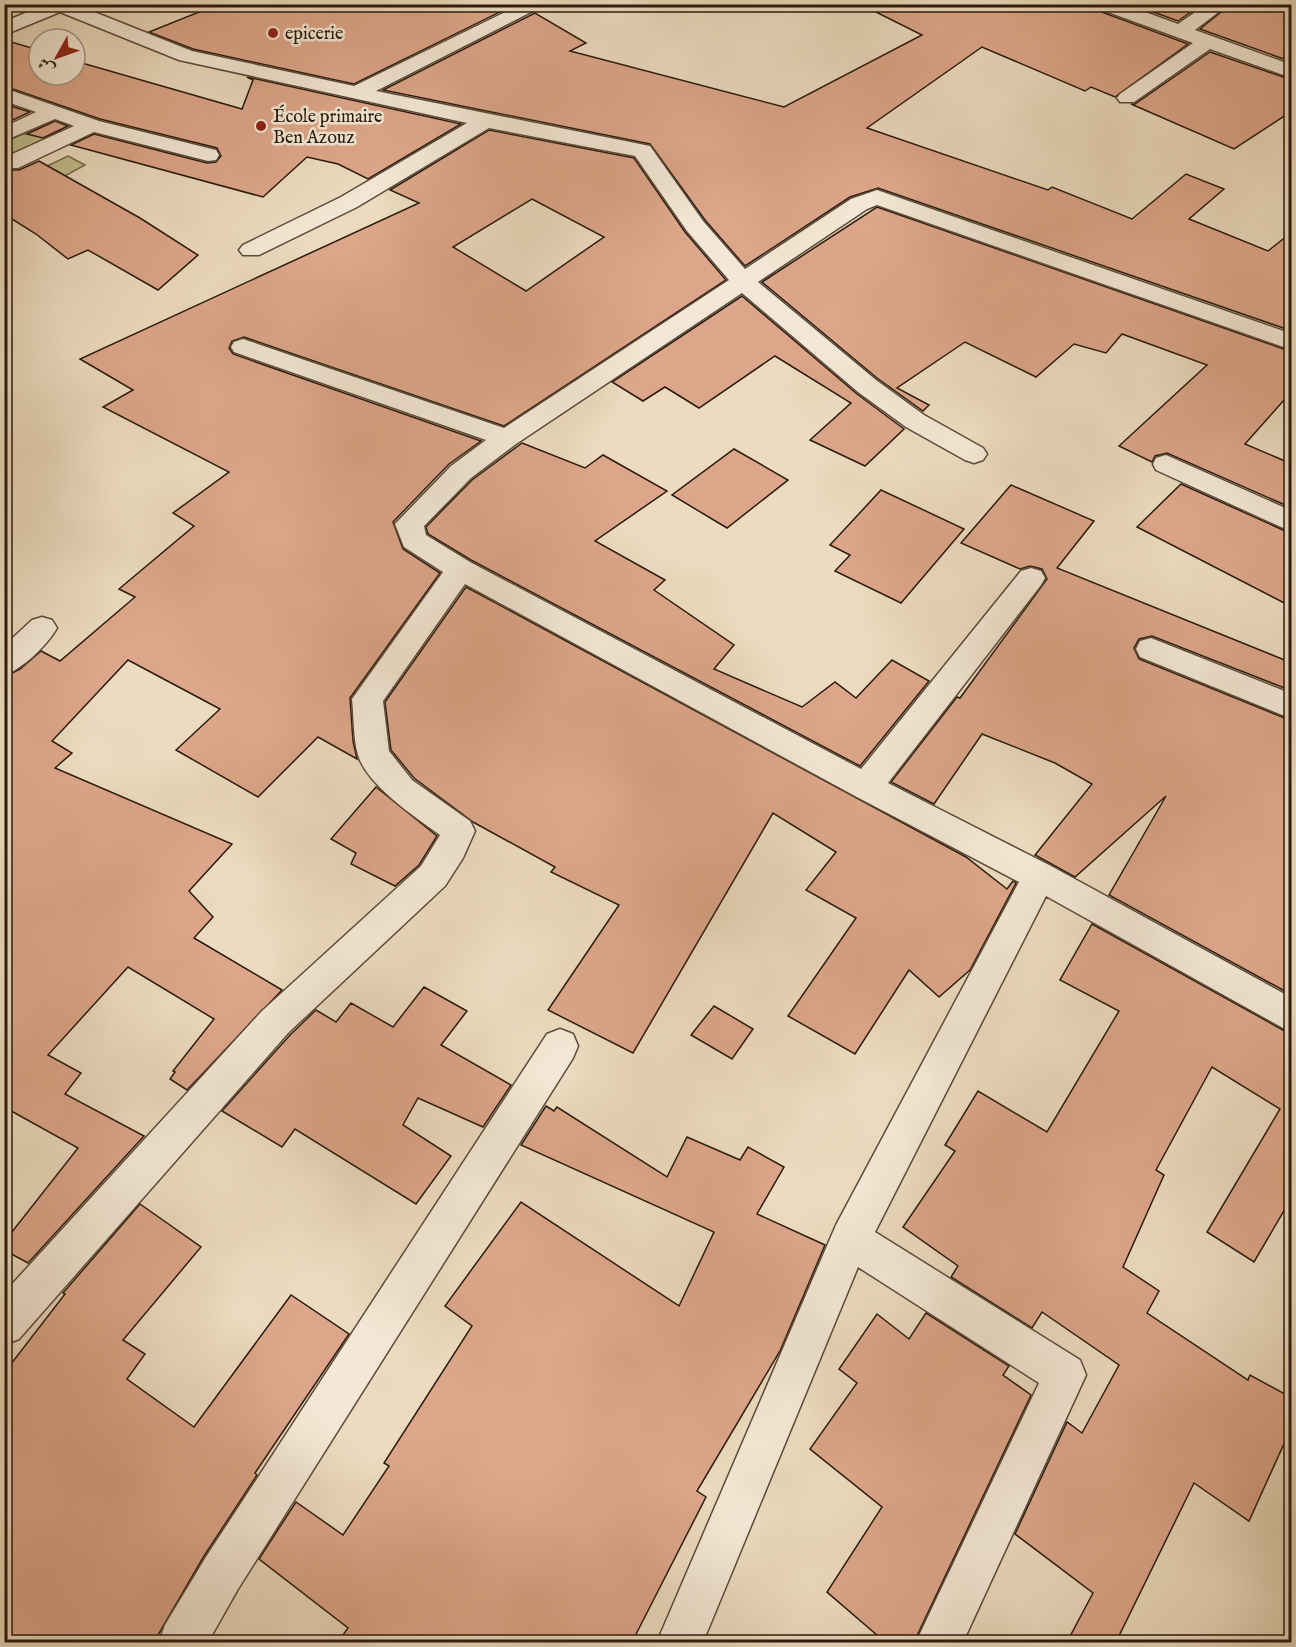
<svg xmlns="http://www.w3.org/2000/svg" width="1296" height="1647" font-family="'IM FELL English',Amiri,serif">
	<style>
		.green { fill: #bfbe8c; stroke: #746c4c; stroke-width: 1.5 }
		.building { fill: #dda68a; stroke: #291a0d; stroke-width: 1.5; fill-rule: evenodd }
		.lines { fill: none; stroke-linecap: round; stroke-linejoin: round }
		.minor-casing { stroke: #5a4a3a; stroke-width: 3 }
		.minor { fill: #f3e8d5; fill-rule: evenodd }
		.poi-dot { fill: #8f2418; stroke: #f3e8d5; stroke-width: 2 }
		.labels { text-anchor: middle; stroke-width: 5; stroke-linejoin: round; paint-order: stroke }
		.far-poi-label { font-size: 18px; fill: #291a0d; stroke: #f3e8d5; text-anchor: start }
	</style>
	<rect width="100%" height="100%" fill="#ecdbbf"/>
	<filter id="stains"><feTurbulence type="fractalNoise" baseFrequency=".00333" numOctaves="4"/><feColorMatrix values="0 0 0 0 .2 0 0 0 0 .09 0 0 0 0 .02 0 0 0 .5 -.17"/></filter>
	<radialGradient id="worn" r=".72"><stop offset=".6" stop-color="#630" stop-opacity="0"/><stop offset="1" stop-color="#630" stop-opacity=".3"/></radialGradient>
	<g class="green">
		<polygon points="49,123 61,130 34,145 10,154 5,151 4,142"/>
		<polygon points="68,156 85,165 65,176 45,167"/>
	</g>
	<g class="building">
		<polygon points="219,4 516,4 354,84 193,49 149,32"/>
		<polygon points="860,4 1093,4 1096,10 1188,44 1115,97 1091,87 1085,91 982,47 867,128 1048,190 1052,187 1132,219 1186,174 1224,189 1189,219 1268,251 1292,232 1292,331 878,188 850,197 745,266 705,220 650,144 383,90 535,13 586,43 570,51 784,107 922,35"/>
		<polygon points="1131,4 1202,4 1178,21"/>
		<polygon points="1231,4 1292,4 1292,62 1200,29"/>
		<polygon points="4,40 39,50 39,75 75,75 75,61 242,109 253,80 247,77 461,124 368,179 338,164 307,157 263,197 71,145 94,134 207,163 216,162 221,156 217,148 100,119 4,86"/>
		<polygon points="1210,52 1292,80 1292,111 1234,149 1131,104 1135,104"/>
		<polygon points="4,104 30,112 4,124"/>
		<polygon points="55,121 68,126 43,138 27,134"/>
		<path d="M489,130L634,158L685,232L726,280L504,426L244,337L232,341L229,348L233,354L481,441L449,464L393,522L403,549L440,573L350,698L353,741L357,759L318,737L258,797L176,750L220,709L128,660L52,741L72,753L55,768L232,844L189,891L213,917L194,938L282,990L187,1090L170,1079L175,1072L173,1071L214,1019L128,967L48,1055L81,1073L65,1094L144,1136L28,1263L4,1250V1242L78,1148L4,1107V677L20,669L41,651L60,661L135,597L119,589L194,526L173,513L229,472L103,407L133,390L80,359L419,203L390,190ZM532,199L604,237L526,291L453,247Z"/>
		<polygon points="39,161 140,218 198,255 158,290 88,250 68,259 36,234 4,214 4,170 19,170"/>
		<polygon points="877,207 1292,352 1292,391 1245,444 1292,464 1292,508 1167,453 1155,456 1152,462 1119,446 1207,365 1122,334 1106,353 1074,344 1036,377 965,342 897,388 929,405 923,411 877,378 762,282"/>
		<polygon points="742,296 857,394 904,429 865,466 810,440 851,403 775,356 699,408 665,387 643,401 612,382"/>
		<polygon points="522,443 585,468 603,455 667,491 595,541 665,580 654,590 734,645 714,669 802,707 835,682 856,698 892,660 929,681 860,766 471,560 428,534 426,527 472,480"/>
		<polygon points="734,449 788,480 727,528 672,495"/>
		<polygon points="1181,484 1292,534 1292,607 1137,527"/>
		<polygon points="1011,485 1094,521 1057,568 1292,663 1292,691 1152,636 1139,639 1134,648 1139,659 1292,721 1292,995 1109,895 1166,796 1075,877 1035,855 1092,784 1055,763 982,734 934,804 891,782 957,697 960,698 1047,579 1042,569 1030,566 1020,569 961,543"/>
		<polygon points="881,490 964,529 901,603 835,571 850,555 830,545"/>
		<polygon points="466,587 966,857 1007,889 1013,881 1016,883 970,970 939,997 909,970 855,1054 788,1016 856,918 806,890 836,852 773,813 633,1053 548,1010 619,905 551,872 555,867 473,822 414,778 391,750 385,702"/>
		<polygon points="376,787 437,836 419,865 395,886 351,864 356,853 331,839"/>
		<polygon points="1092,924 1292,1035 1292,1197 1254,1262 1207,1232 1280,1109 1212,1067 1156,1170 1164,1175 1123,1267 1159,1291 1147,1313 1248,1380 1250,1375 1292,1398 1292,1426 1249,1521 1194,1483 1116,1642 1067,1642 1093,1593 1015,1534 1067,1422 1082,1433 1119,1365 1042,1312 1032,1328 951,1277 958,1266 903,1227 955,1151 945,1145 978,1091 1047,1132 1119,1011 1060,980"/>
		<polygon points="424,987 467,1011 441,1045 511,1085 483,1127 418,1098 403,1125 451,1156 416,1204 295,1129 282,1147 222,1111 290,1035 316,1010 336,1022 351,1003 393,1027"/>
		<polygon points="714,1006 753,1029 732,1059 691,1035"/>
		<polygon points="546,1106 554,1111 557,1107 667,1177 687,1137 740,1160 748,1147 784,1167 757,1214 825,1245 780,1351 697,1491 706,1497 632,1642 338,1642 348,1628 259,1559 296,1502 343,1535 389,1466 384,1463 472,1326 445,1306 521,1202 679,1306 714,1232 521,1145"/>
		<polygon points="140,1204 201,1247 123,1340 145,1354 127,1379 194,1427 291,1295 349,1334 255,1473 257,1475 204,1556 154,1642 4,1642 4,1373 65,1294 63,1293"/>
		<polygon points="926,1313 1009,1366 1003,1375 1031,1395 914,1642 885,1642 827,1592 882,1507 810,1449 857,1383 839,1369 877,1314 909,1339"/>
	</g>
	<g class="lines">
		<g class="minor-casing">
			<g id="minor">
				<path d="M46,4H74L192,51L354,86L522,4H547L376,91L650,146L703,221L745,269L851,199L877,190L1292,334V350L877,205L867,209L758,282L876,380L924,415L983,448L987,454L983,460L974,463L965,460L906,427L858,392L742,293L516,444L471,478L424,526L426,535L470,562L861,769L1021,571L1031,568L1041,571L1045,578L1041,585L888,783L1051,866L1292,998V1033L1046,896L875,1232L1080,1360L1086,1375L963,1642H916L1039,1383L858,1267L703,1642H657L836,1225L1019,882L855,796L465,584L383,701L389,751L412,780L470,821L475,831L463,858L445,886L288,1033L19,1339L4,1345V1293L262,1011L421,866L440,835C415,817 367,785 358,755C353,737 354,717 352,699L443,572L404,547L395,524L451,466L486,440L234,352L231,347L234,342L243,339L252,342L504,428L729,280L687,231L635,156L489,128L357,207L259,255H243L239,250L243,245L341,197L467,123L179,60L60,12L4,35V22Z"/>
				<polygon points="1095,4 1123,4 1178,24 1207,4 1229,4 1195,30 1292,65 1292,78 1210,49 1134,102 1120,102 1117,98 1120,94 1193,43 1097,8"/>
				<polygon points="4,88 99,121 216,150 219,155 216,160 208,161 94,132 18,168 4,168 4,154 10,155 74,126 55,119 4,141 4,127 36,112 4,101"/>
				<polygon points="1166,455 1292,511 1292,532 1156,470 1153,464 1156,458"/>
				<path d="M42,617L52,620L57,628C47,645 23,669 4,675V646L32,620Z"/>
				<polygon points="1151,638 1292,694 1292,719 1140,657 1136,649 1140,641"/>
				<polygon points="560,1029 573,1034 578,1046 573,1058 238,1589 208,1642 159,1642 165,1625 206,1557 547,1034"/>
			</g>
		</g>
		<use href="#minor" class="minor"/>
	</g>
	<g class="poi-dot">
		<circle cx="273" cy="33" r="6"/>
		<circle cx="261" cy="126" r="6"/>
	</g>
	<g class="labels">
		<g class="far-poi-label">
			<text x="285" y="39">epicerie</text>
			<text x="273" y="122">École primaire<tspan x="273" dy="21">Ben Azouz</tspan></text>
		</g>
	</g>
	<rect width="1296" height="1647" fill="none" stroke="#ecdbbf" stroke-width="24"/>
	<rect x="6" y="6" width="1284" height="1635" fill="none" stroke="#291a0d" stroke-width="3"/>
	<rect x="12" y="12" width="1272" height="1623" fill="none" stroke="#291a0d" stroke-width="1.5"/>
	<g transform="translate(57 57) rotate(230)"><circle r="28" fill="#f3e8d5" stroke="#a29685" stroke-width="1.5"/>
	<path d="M0-4.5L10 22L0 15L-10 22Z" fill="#8f2418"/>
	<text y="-9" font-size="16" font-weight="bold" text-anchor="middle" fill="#291a0d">ش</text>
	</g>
	<rect width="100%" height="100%" filter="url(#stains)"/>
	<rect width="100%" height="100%" fill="url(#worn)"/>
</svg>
